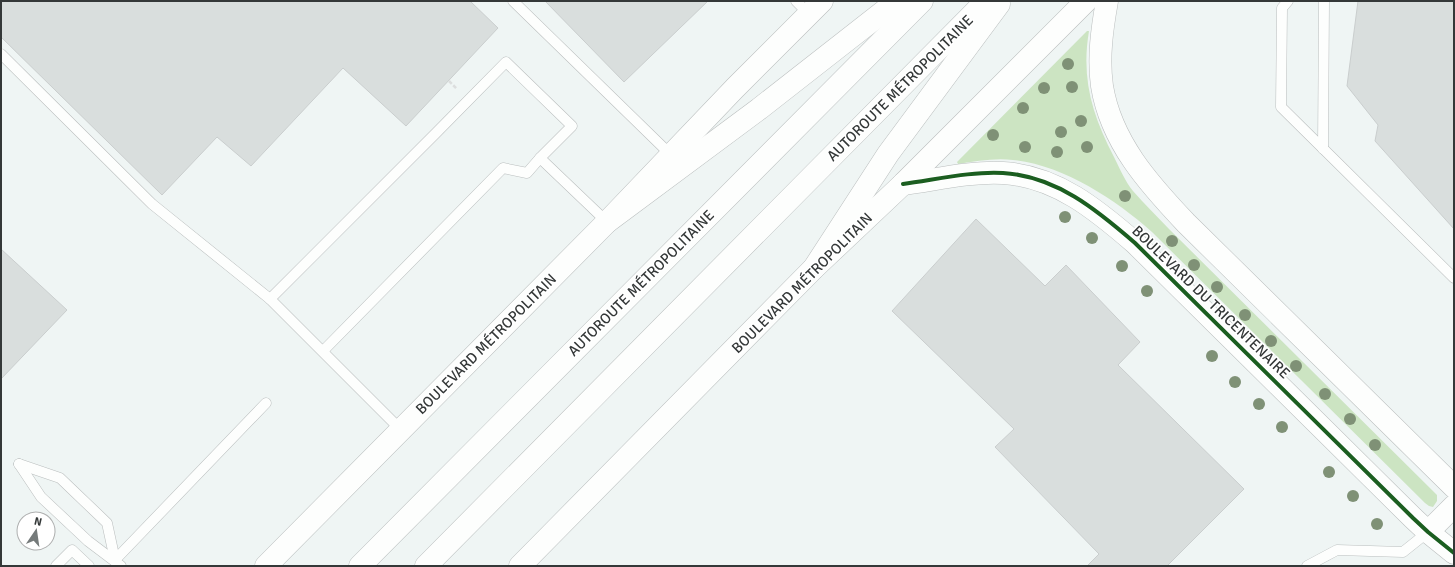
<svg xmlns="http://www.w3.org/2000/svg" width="1455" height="567" font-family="Signika,sans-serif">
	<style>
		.green { fill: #cce4c2 }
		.building { fill: #d9dedd; stroke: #cacece }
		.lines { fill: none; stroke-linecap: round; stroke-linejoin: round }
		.service-casing { stroke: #babebe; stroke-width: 11 }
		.tertiary-casing { stroke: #babebe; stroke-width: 23 }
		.secondary-casing { stroke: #babebe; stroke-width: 23 }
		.motorway-casing { stroke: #babebe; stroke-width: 23 }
		.path { stroke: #dcdede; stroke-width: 2.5; stroke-dasharray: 4 2; stroke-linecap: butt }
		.service { stroke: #fdfefd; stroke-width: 10 }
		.tertiary { stroke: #fdfefd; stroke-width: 22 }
		.secondary { stroke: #fdfefd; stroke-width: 22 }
		.motorway { stroke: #fdfefd; stroke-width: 22 }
		.cycleway-casing { stroke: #fff; stroke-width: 6 }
		.cycleway { stroke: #1b5e20; stroke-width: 4 }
		.tree { fill: #7f9176 }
		.labels { text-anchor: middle; stroke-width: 3; stroke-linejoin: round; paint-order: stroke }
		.street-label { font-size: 15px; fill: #343838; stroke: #fff }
	</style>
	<rect width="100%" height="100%" fill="#eff5f4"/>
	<path class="green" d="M1087,31H1089C1081,78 1092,115 1114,157C1120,169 1125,181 1133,191C1144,204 1157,216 1169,229L1437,495V501L1433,507L1429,506L1425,503L1152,232C1116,200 1063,165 1013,160C995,158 976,161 958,164L957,162Z"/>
	<g class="building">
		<polygon points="1,1 470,1 498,28 406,126 343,68 251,166 217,137 162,195 1,37"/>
		<polygon points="545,1 708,1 624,82"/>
		<polygon points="1358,1 1454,1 1454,229 1375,141 1378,125 1347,86"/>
		<polygon points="976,219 1045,286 1066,265 1140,342 1118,365 1244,489 1167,566 1087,566 1099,554 995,447 1014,429 892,311"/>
		<polygon points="1,249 67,310 1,379"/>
	</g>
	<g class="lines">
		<g class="service-casing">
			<g id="service">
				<polyline points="513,1 671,155"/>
				<polyline points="796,1 809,14"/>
				<polyline points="1288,1 1282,8 1281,107 1454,278"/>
				<polyline points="1,54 152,204 270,299"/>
				<polyline points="1323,149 1324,1"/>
				<polyline points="323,351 503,168 527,173 540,158"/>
				<polyline points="401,430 270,299 436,133 506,62 572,126 540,158 607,222"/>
				<polyline points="19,464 60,478 107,523 115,560"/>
				<polyline points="19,464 41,497 88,541 121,566"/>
				<polyline points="115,560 266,403"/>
				<polyline points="56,566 72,550 89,566"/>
				<polyline points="1307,566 1337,550 1403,552 1428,532"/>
			</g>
		</g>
		<g class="tertiary-casing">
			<g id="tertiary">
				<path d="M1107,1C1102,29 1098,58 1102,86C1111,142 1149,184 1186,223L1454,487"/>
				<path d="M903,184C934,180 972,171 1003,173C1056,176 1097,210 1135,243L1413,518L1428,532L1454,553"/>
				<polyline points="1428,532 1454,506"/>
			</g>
		</g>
		<g class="secondary-casing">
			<g id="secondary">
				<polyline points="266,566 607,222 735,88 822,1"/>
				<polyline points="520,566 814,268 903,184 1086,1"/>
			</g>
		</g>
		<g class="motorway-casing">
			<g id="motorway">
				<polyline points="607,222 759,109 897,1"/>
				<polyline points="814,268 888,154 999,4"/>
				<polyline points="360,566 922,1"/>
				<polyline points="426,566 986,1"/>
			</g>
		</g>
		<polyline class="path" points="449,81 457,89"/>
		<use href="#service" class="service"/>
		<use href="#tertiary" class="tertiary"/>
		<use href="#secondary" class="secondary"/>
		<use href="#motorway" class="motorway"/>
		<g class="cycleway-casing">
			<path id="cycleway" d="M903,184C934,180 972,171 1003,173C1056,176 1097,210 1135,243L1413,518L1428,532L1454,553"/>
		</g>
		<use href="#cycleway" class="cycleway"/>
	</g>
	<g class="tree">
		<circle cx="1068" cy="64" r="6"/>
		<circle cx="1072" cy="87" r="6"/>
		<circle cx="1044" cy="88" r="6"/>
		<circle cx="1023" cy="108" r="6"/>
		<circle cx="1081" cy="121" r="6"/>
		<circle cx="1061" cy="132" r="6"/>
		<circle cx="993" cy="135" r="6"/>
		<circle cx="1025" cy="147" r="6"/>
		<circle cx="1087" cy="147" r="6"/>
		<circle cx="1057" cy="152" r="6"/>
		<circle cx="1125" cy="196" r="6"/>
		<circle cx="1065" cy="217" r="6"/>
		<circle cx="1092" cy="238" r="6"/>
		<circle cx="1172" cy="241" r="6"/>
		<circle cx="1194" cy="265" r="6"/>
		<circle cx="1122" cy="266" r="6"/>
		<circle cx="1217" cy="287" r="6"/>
		<circle cx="1147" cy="291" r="6"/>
		<circle cx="1245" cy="315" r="6"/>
		<circle cx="1271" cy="341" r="6"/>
		<circle cx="1212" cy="356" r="6"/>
		<circle cx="1296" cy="366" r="6"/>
		<circle cx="1235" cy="382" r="6"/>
		<circle cx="1325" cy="394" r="6"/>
		<circle cx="1259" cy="404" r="6"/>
		<circle cx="1350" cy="419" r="6"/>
		<circle cx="1282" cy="427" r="6"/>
		<circle cx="1375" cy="445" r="6"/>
		<circle cx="1329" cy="472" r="6"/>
		<circle cx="1353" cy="496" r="6"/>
		<circle cx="1377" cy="524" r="6"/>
	</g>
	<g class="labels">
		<g class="street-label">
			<text transform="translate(900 88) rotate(-45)" y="5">AUTOROUTE MÉTROPOLITAINE</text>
			<text transform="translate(641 283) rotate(-45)" y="5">AUTOROUTE MÉTROPOLITAINE</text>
			<text transform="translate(802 283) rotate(-45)" y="5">BOULEVARD MÉTROPOLITAIN</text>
			<text transform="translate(1211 302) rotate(44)" y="5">BOULEVARD DU TRICENTENAIRE</text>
			<text transform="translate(486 344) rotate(-45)" y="5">BOULEVARD MÉTROPOLITAIN</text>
		</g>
	</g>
	<rect width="1455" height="567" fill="none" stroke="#343838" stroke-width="4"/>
	<g transform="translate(36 531) rotate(13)"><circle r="19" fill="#ffffff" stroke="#aeafaf"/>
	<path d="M0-3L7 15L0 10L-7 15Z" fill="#757a7a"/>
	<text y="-6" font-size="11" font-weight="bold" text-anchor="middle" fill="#343838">N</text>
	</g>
</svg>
